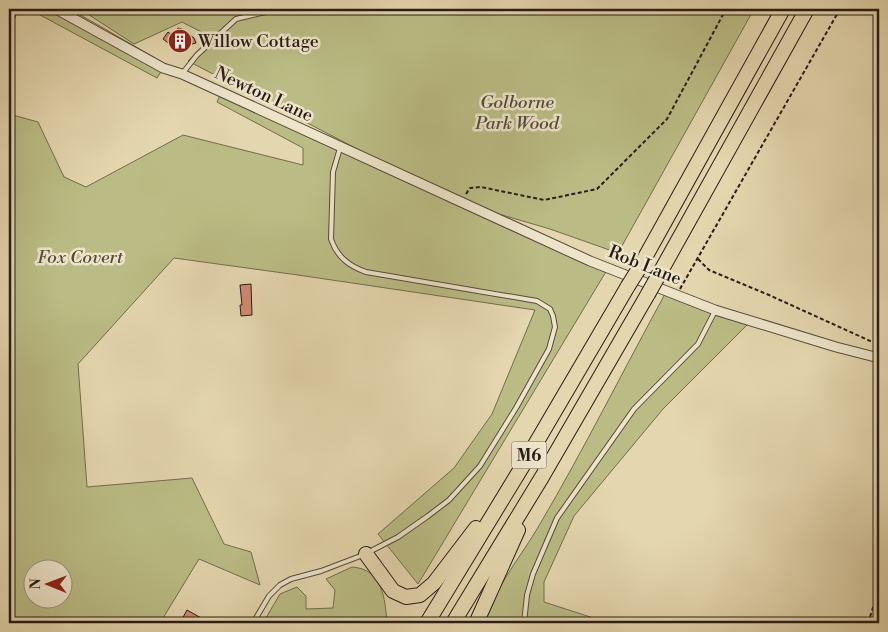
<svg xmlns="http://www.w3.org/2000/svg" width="888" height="632" font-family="'Libre Bodoni',serif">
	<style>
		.green { fill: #bbbc85; stroke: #726c4e; fill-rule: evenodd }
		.building { fill: #d28a74; stroke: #281c17 }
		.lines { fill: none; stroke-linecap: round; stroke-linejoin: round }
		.service-casing { stroke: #574a3d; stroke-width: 6 }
		.tertiary-casing { stroke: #574a3d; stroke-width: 11 }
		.motorway-casing { stroke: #281c17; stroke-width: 16 }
		.path { stroke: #281c17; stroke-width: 2; stroke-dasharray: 4 2.5; stroke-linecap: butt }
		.service { stroke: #ede4ca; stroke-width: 4 }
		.tertiary { stroke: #ede4ca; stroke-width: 9 }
		.motorway { stroke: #e4d6ae; stroke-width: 14 }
		.motorway-bridge-casing { stroke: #281c17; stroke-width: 16; stroke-linecap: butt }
		.motorway-bridge { stroke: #e4d6ae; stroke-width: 14 }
		.labels { text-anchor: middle; stroke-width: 5; stroke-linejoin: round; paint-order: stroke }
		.shield { fill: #ede4ca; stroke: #63584d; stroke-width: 1 }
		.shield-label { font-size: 16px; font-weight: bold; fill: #281c17 }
		.poi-label { font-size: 18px; fill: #281c17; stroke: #ede4ca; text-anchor: start }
		.street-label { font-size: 18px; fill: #281c17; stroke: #ede4ca }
		.park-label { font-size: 18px; font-style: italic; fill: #544c38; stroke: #ede4ca }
	</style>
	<rect width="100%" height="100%" fill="#e4d6ae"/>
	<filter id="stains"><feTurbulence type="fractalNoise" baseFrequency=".004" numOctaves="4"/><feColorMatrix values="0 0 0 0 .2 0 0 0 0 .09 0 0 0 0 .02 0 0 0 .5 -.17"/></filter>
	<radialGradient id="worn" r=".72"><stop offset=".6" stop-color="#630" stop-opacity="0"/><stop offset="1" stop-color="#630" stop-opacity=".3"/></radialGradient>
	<g class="green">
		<polygon points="29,9 70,9 166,64 157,78"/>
		<path d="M80,9H754L618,253L550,229L468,205L610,265L418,584L378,534L454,468L492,414L535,310L298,275L174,258L78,364L87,487L192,478L224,544L251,552L260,585L199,559L160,623H9V114L38,122L64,177L86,187L183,135L303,165V148L217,102L221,93L442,193L188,61L211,37L182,22L134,44ZM32,570H62V600H32Z"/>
		<path d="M665,294L748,324L663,409L574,516L544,582V602L609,623H485C495,586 521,557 540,524C584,449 623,371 665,294Z"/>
		<path d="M352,567C383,569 385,599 387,623H263L280,594L297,587L306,596V609L333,608L335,590L326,579Z"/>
	</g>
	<g class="building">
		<polygon points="178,28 182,29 194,38 196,43 188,45 181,53 163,39 168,32 172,35"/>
		<polygon points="251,284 252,315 241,316 240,305 242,305 240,285"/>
		<polygon points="187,610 210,623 180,623"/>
	</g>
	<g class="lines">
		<g class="service-casing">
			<g id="service">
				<polyline points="9,28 15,9"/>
				<polyline points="182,74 197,55 236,19 274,10 300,9"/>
				<path d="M340,148L333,172L331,239C337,257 349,266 366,272L537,301L550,309L553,316L555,327L549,349L516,408L480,466L449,500L428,516L398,537L369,552"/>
				<polyline points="253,623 269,596 280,585 291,579 321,571 363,555"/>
				<polyline points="524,623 527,595 533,574 557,518 634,409 698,344 715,311"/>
			</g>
		</g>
		<g class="tertiary-casing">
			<polyline id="tertiary" points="56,9 163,68 182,74 590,261 715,310 836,347 879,358"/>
		</g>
		<g class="motorway-casing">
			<g id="motorway">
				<polyline points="638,270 783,9"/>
				<polyline points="657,278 807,9"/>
				<polyline points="366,554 393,591 406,597 420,595 434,583 476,528"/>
				<polyline points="427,623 522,467 628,286"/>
				<polyline points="453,623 542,477 648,294"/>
				<polyline points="478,623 478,619 518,530"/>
			</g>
		</g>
		<g class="path">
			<polyline points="466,194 470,188 481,187 544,200 597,189 667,119 726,9"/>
			<polyline points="698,259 709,270 769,295 879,345"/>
			<polyline points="680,289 840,9"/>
			<polyline points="868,623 879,589"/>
		</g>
		<use href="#service" class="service"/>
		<use href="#tertiary" class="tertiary"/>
		<use href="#motorway" class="motorway"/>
		<g class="motorway-bridge-casing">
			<g id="motorway-bridge">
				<polyline points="628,286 638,270"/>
				<polyline points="648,294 657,278"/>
			</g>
		</g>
		<use href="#motorway-bridge" class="motorway-bridge"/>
	</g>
	<defs>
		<g id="building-disc" transform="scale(1.25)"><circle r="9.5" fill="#8f2418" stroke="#ede4ca"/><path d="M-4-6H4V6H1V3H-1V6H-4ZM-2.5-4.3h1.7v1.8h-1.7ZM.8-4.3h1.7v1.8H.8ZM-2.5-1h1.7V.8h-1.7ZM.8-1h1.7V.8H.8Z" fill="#fff"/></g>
	</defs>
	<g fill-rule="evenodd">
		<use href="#building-disc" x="180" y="41"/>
	</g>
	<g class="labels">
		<rect class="shield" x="511.5" y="441.5" width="35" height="27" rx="4"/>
		<g class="shield-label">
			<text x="529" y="461">M6</text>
		</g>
		<g class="poi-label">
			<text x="198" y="47">Willow Cottage</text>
		</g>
		<g class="street-label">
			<text transform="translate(264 94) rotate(25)" y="6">Newton Lane</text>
			<text transform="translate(645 265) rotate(22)" y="6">Rob Lane</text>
		</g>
		<g class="park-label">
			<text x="517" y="108">Golborne<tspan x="517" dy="21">Park Wood</tspan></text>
			<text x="80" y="263">Fox Covert</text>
		</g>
	</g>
	<rect width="888" height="632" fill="none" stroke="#e4d6ae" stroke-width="30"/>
	<rect x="10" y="10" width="868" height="612" fill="none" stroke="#281c17" stroke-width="2.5"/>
	<rect x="15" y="15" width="858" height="602" fill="none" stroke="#281c17"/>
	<g transform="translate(48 584) rotate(271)"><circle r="24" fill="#ede4ca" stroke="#9e9482"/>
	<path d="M0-4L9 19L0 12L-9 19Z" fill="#8f2418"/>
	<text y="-8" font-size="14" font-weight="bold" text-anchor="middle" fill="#281c17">N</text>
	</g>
	<rect width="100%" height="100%" filter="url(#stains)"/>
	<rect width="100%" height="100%" fill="url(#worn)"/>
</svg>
